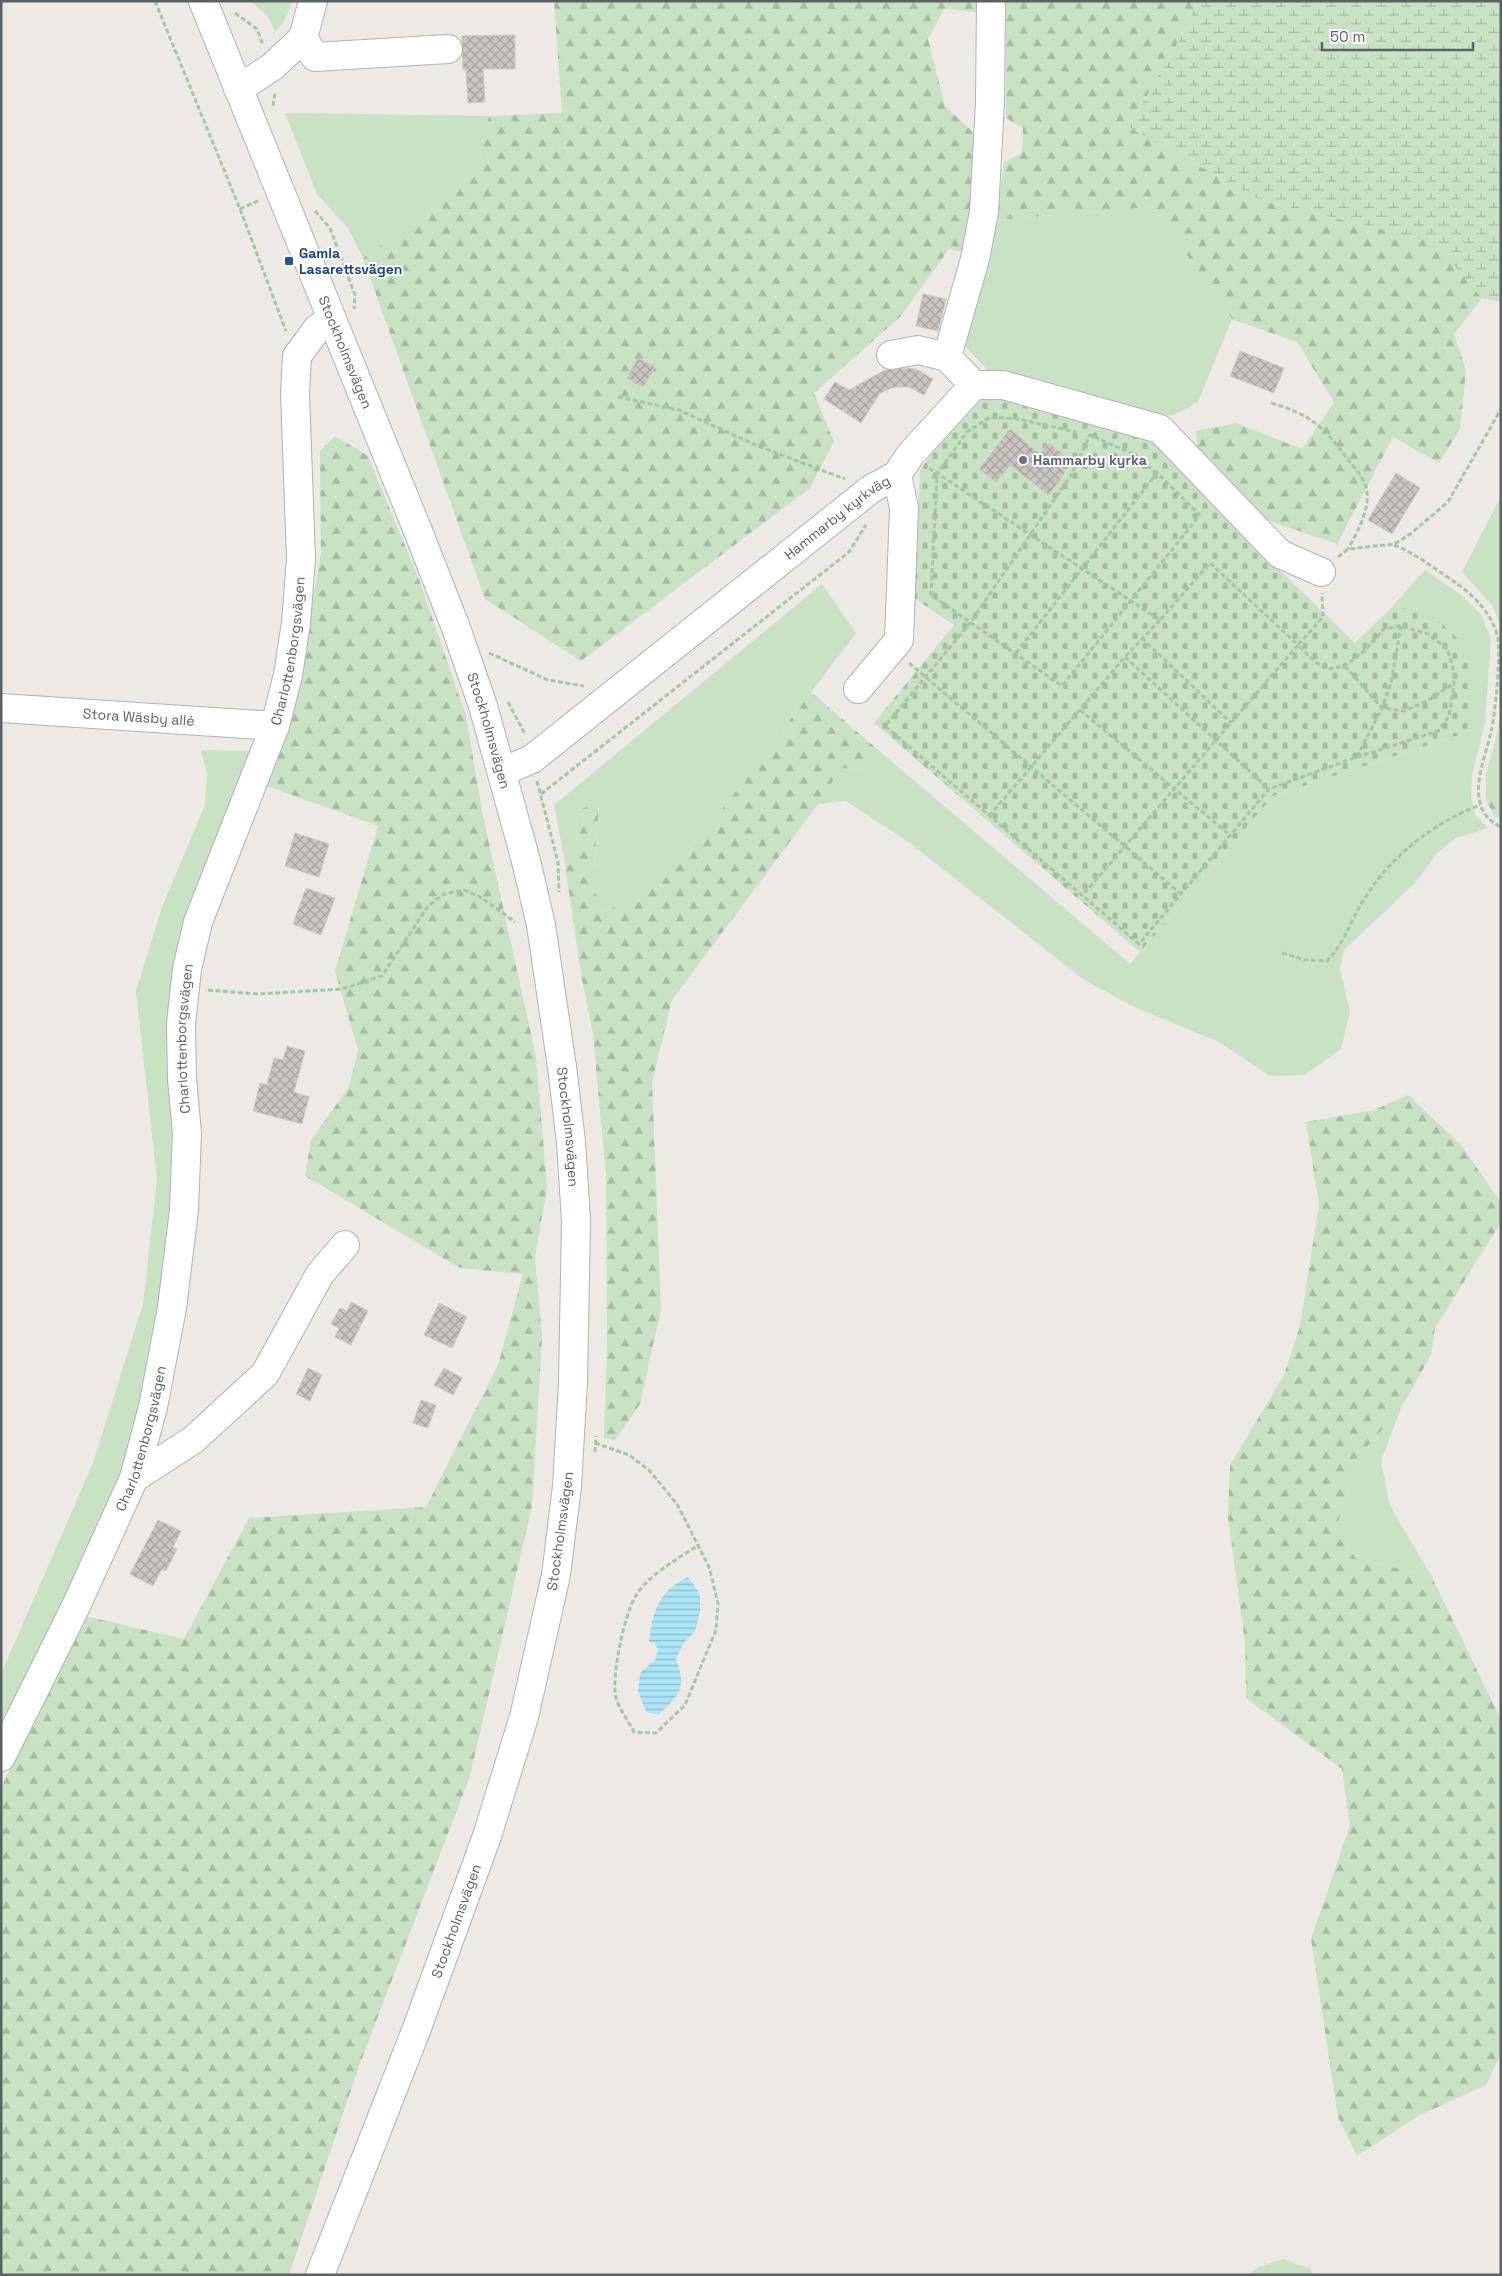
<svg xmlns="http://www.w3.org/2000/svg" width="1502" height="2276" font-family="'Space Grotesk',sans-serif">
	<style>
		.grass { fill: #c9e2c3 }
		.forest { fill: url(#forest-firs) }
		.wetland { fill: url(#wetland-marsh) }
		.cemetery { fill: url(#cemetery-stones) }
		.water { fill: url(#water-rules) }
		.building { fill: url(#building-cross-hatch); stroke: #d1cac3 }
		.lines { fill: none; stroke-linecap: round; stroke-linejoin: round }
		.minor-casing { stroke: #afb3b5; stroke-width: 30 }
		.path { stroke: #a1caa4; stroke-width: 3; stroke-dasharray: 5 2.5; stroke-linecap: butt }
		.minor { stroke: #fff; stroke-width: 28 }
		.transit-dot { fill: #1a4fb4; stroke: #fff; stroke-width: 2 }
		.worship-dot { fill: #6b7280; stroke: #fff; stroke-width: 2 }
		.labels { text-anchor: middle; stroke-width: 4; stroke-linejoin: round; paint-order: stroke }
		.transit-label { font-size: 14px; font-weight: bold; fill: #164399; stroke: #fff; text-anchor: start }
		.street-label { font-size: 14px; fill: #5c6163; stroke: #fff }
		.worship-label { font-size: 14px; font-weight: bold; fill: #5b616d; stroke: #fff; text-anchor: start }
	</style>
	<defs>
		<pattern id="forest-firs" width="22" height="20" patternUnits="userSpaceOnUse" patternTransform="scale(1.25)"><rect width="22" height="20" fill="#c9e2c3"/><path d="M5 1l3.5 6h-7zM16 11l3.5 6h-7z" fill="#a6bba2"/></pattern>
		<pattern id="wetland-marsh" width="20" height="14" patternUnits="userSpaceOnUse" patternTransform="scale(1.25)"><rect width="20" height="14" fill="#c9e2c3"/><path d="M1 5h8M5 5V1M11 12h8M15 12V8" fill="none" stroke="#a6bba2"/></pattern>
		<pattern id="cemetery-stones" width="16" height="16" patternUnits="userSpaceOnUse" patternTransform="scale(1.25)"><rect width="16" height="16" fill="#c9e2c3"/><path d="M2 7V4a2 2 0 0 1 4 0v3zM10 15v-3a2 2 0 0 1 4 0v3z" fill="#a6bba2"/></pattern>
		<pattern id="water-rules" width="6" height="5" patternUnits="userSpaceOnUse" patternTransform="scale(1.25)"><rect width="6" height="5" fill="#abe5f6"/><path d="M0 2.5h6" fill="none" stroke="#8ebdcb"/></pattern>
		<pattern id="building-cross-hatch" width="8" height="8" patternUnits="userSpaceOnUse" patternTransform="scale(1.25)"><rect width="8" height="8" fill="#c9c4c0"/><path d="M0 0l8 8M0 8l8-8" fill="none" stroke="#a6a3a0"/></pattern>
	</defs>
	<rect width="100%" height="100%" fill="#ede9e4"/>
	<g class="grass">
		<polygon points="250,1 293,1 283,23 275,31 267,15"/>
		<polygon points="285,113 489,116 477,175 363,258 348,228 317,194"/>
		<polygon points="1153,207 1232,319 1198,402 1172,416 991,374 964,345 996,220"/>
		<polygon points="1501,496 1501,626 1492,605 1462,572"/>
		<polygon points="1425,570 1460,594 1481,614 1491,639 1485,723 1472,775 1471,797 1475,815 1488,828 1456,838 1438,852 1416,882 1344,950 1340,969 1350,1012 1341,1049 1305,1075 1270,1076 1219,1042 1134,1007 1083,979 911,844 846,801 818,804 841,768 860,770 877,749 1130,964 1273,796 1468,732 1417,610 1392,607"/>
		<polygon points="822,584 856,633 708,828 640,893 601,914 593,881 599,803 578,810 576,843 564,858 554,805"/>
		<polygon points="1501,708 1501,775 1486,800 1486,775 1497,733"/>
		<polygon points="201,750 254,751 189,913 178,1161 162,1309 126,1466 89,1556 1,1724 1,1674 93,1463 143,1304 157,1179 136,991 162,907 205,805 207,773"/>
		<polygon points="1401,1408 1381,1461 1390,1506 1432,1577 1356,1558 1335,1532 1357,1458"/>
		<polygon points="1283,2259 1311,2269 1313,2275 1248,2275 1259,2267"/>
	</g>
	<g class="forest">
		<polygon points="554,1 1197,1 1188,25 1129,127 1260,200 1435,242 1482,298 1454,334 1466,370 1460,429 1439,463 1393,437 1337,544 1269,521 1198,451 1196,431 1236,423 1302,449 1334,402 1297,342 1232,319 1153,207 996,220 1004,162 1022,153 1023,128 1006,118 1006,15 944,9 928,39 945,106 975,134 978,175 964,252 949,249 901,316 814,393 834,442 810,488 581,661 485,599 363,258 477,175 489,116 562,113"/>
		<polygon points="335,436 368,456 420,582 466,716 483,816 536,1057 547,1187 535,1257 542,1337 532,1506 470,1776 359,2066 289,2275 1,2275 1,1788 85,1616 184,1639 249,1518 426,1507 498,1365 523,1274 460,1268 305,1176 311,1140 349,1087 358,1050 335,971 378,826 264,785 293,707 321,554 320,451"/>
		<polygon points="811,692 877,749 860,770 841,768 818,804 672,1000 652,1082 661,1309 640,1404 615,1440 604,1438 607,1349 606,1176 593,1034 581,974 564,858 576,843 578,810 599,803 593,881 601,914 640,893 708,828"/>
		<polygon points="1500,775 1501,775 1501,819 1494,816 1486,800"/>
		<polygon points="1408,1095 1461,1145 1501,1203 1501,1222 1435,1328 1431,1355 1401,1408 1357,1458 1335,1532 1356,1558 1432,1577 1501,1720 1501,2053 1486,2085 1420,2115 1357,2156 1338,2117 1311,1939 1350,1825 1342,1769 1246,1698 1245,1642 1228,1517 1230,1465 1284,1375 1300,1326 1319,1205 1306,1122 1374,1110"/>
	</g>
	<polygon class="wetland" points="1197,1 1501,1 1501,302 1482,298 1434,242 1260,200 1129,127 1188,25"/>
	<polygon class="cemetery" points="996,394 1141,435 1164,452 1253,544 1355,643 1392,607 1417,610 1439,621 1459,640 1469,664 1468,732 1273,796 1140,952 874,723 954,625 914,598 920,471 941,439 974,403"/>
	<path class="water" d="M688,1577L700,1594V1612L695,1631L683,1644L676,1659C687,1689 680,1695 658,1715L646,1712L638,1691L640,1673L655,1660L658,1650L654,1642H649C653,1610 658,1592 688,1577Z"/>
	<g class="building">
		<polygon points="515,35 515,69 483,69 485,102 468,103 466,70 463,70 462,36"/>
		<polygon points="923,294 946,299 938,331 916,326"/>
		<polygon points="1240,351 1284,368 1274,393 1230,376"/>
		<polygon points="638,358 655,367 643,387 627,378"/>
		<polygon points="908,368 916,369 933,379 924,395 909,387 894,387 880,393 861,423 824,399 835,382 849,390 885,370"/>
		<polygon points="1010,429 1040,454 1049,443 1064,455 1057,465 1065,472 1049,495 1010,465 996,482 979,469"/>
		<polygon points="1396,473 1420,488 1392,534 1368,520"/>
		<polygon points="295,833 329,844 319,877 285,866"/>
		<polygon points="306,888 335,898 321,935 293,924"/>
		<polygon points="287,1046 305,1051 294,1092 309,1097 302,1124 253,1111 260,1083 267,1085 274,1058 283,1060"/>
		<polygon points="351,1302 368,1311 351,1345 335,1337 339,1328 331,1324 340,1308 347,1311"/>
		<polygon points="439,1303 467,1317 452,1348 424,1335"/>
		<polygon points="308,1368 322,1375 310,1401 296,1394"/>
		<polygon points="444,1368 462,1378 453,1395 434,1385"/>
		<polygon points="421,1400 436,1405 428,1428 413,1423"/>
		<polygon points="158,1520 181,1531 173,1547 177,1549 166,1571 162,1569 153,1586 130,1574"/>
	</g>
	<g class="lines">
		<g class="minor-casing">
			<g id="minor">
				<path id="s1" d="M203,1L418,531L456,628L483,706L525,857L541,925L562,1067L571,1142L576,1221L573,1382L567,1486L556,1575L524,1717L487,1836L417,2028L320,2275"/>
				<polyline points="303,38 315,57 448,49"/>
				<polyline points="238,89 272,67 303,38 313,1"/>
				<polyline points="891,355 918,350 947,357"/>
				<polyline points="974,385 947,357 975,259 984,212 990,102 991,1"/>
				<polyline points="858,689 899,640 904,508 897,475"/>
				<path id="s2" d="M1,708L275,726"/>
				<path id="s3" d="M502,772L532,759L871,489L897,475L910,455L974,385H1003L1160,429L1280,554L1321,572"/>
				<polyline points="134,1478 193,1440 265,1374 320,1274 345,1245"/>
				<path id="s4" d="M1,1757L76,1606L134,1478L153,1407L172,1308L184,1210L187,1133L182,1079L181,1024L187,969L198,922L275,726L288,675L296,623L301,559L295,393L297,356L317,329L332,319"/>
			</g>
		</g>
		<g class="path">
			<polyline points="155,1 240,209 286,331"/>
			<polyline points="235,13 257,29 263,45"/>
			<polyline points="273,106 275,93"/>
			<polyline points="240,209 260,200"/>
			<polyline points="315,211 330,228 355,295 354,309"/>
			<polyline points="618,397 679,410 758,446 845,479"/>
			<path d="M1271,403C1312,415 1324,427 1349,461C1355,468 1364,478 1366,487C1372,506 1357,533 1348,549"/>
			<polyline points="929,468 1160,620 1210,563 1298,645 1082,896"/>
			<polyline points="1157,473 1131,453 1090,435 1071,475 970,623 885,726 1139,944 1269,789 1357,757 1438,731 1449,716 1454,684 1453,667 1447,649 1428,634 1401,626 1384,629 1365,650 1345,666 1328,669 1315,662 1298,645 1323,617 1322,593"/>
			<path d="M1394,545C1412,552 1427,563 1443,574C1466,589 1488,606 1497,634C1502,647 1495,717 1491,732C1486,755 1473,783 1481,806C1484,817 1492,821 1501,828"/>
			<polyline points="1338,557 1348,549 1394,544 1409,535 1448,502 1501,409"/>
			<polyline points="1142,638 1231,723"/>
			<polyline points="489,653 548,680 584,686"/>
			<polyline points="1016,653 1157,473 1200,515 1062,686 931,595 937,474 967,432 990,417 1018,419 1076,432"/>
			<polyline points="1125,657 1269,789"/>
			<polyline points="909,663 1181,894"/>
			<polyline points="1345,666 1382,708 1404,711 1427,701 1453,684"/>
			<polyline points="508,702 525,734"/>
			<polyline points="1080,710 1231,836"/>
			<polyline points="1357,757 1382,708 1391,683 1401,626"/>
			<polyline points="537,781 558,862 559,892"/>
			<polyline points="541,794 849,552 866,525"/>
			<polyline points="989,816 1125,657 1160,620"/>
			<path d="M1282,953L1306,960L1327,961C1344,944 1351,920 1364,899C1391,856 1433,823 1480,805"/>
			<polyline points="208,990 258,994 342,989 382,976 428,906 444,894 464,890 482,898 515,922"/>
			<path d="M595,1443L629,1455L649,1470L677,1504L709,1567L718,1603L716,1630L685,1705L656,1733L634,1732C629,1722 619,1709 616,1698C611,1676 624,1617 635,1597C648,1575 676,1560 697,1546"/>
			<polyline points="595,1452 596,1436"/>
		</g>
		<use href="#minor" class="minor"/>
	</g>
	<rect class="transit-dot" x="284" y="256" width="10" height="10" rx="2.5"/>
	<circle class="worship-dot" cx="1023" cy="460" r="5"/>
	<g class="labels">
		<g class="transit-label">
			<text x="299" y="258">Gamla<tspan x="299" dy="16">Lasarettsvägen</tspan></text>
		</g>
		<g class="street-label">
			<text dy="5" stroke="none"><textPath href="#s1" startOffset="379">Stockholmsvägen</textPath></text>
			<text dy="5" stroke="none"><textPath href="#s3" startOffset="422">Hammarby kyrkväg</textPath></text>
			<text dy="5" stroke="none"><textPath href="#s4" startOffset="1159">Charlottenborgsvägen</textPath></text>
			<text dy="5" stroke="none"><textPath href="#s2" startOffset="138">Stora Wäsby allé</textPath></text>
			<text dy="5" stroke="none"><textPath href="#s1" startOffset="784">Stockholmsvägen</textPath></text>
			<text dy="5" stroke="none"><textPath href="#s4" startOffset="754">Charlottenborgsvägen</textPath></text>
			<text dy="5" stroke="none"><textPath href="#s1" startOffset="1189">Stockholmsvägen</textPath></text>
			<text dy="5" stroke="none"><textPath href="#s4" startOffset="349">Charlottenborgsvägen</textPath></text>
			<text transform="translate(560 1531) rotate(-82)" y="5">Stockholmsvägen</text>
			<text transform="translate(456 1921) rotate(-70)" y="5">Stockholmsvägen</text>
		</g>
		<g class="worship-label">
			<text x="1033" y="465">Hammarby kyrka</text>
		</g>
	</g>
	<rect width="1502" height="2276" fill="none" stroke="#5c6163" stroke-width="5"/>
	<path d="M1322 42v8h151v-8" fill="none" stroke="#5c6163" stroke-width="2.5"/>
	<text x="1330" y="42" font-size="15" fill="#5c6163" stroke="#ffffff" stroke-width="4" paint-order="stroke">50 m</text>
</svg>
